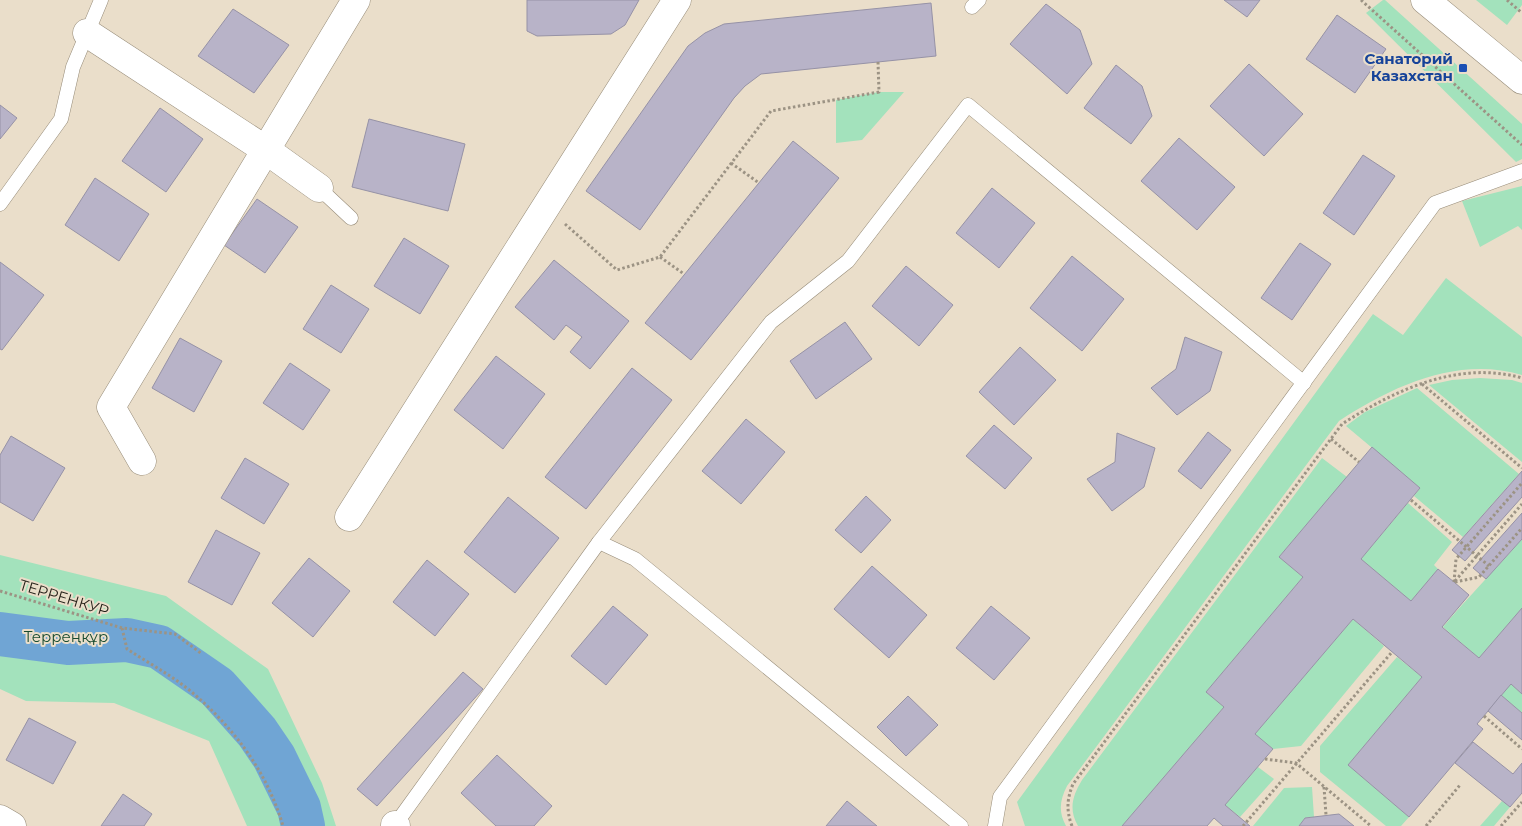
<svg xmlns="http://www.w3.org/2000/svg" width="1522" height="826" font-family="Montserrat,sans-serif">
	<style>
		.green { fill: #a3e2bc }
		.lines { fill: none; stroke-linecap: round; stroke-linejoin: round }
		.river { stroke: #70a5d4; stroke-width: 44 }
		.building { fill: #b8b3c8; stroke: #9692a6 }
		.service-casing { stroke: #978c79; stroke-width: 15 }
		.minor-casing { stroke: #978c79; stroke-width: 29 }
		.secondary-casing { stroke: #978c79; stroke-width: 29 }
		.path { stroke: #9c9384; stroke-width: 3; stroke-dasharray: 2.5 2.5; stroke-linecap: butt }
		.service { stroke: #fff; stroke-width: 14 }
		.minor { stroke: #fff; stroke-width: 28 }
		.secondary { stroke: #fff; stroke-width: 28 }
		.transit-dot { fill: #1a4fb4; stroke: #eadeca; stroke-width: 2 }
		.labels { text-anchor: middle; stroke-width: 4; stroke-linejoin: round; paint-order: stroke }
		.transit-label { font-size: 15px; font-weight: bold; fill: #164399; stroke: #eadeca; text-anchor: end }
		.street-label { font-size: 15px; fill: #211d15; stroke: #eadeca }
		.park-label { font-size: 15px; fill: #174a2f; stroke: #eadeca }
	</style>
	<rect width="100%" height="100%" fill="#eadeca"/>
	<g class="green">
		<polygon points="1383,0 1385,0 1522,124 1522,159 1516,162 1366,13"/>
		<polygon points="1476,0 1522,0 1522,5 1507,25"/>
		<polygon points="879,92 904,92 862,140 836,143 836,100"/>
		<polygon points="1522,186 1522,230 1518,226 1480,247 1462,201"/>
		<path d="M1446,278L1522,337V375C1457,356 1393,386 1339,421L1067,786C1060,800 1058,811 1066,826H1025L1017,802L1373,314L1403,335Z"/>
		<polygon points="1480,378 1512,380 1522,383 1522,462 1429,385 1452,380"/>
		<polygon points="1417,388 1519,474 1463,537 1414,496 1420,488 1346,426 1365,412"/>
		<path d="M1322,458L1347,477L1279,557L1303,577L1206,692L1224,707L1122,826H1078C1068,809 1073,795 1082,780Z"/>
		<polygon points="1408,503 1452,542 1434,565 1438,569 1411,601 1361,559"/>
		<path d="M1522,539V608L1479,658L1443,627C1468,597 1496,569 1522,539Z"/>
		<polygon points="0,555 166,596 268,669 322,783 336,826 247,826 209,741 114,703 26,701 0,689"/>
		<polygon points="1353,619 1384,646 1301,746 1273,749 1255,734"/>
		<polygon points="1397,657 1422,677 1348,765 1409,817 1401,826 1386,826 1320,772 1320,746"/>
		<polygon points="1511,684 1522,694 1522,713 1501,695"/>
		<polygon points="1258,767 1274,779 1240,817 1225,805"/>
		<polygon points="1312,787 1314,817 1305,818 1299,826 1253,826 1284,788"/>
		<polygon points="1502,801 1510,807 1494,826 1480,826"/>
	</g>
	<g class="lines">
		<polyline class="river" points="0,634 68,643 127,640 159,647 217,687 257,732 274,757 299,808 303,826"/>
	</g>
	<g class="building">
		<polygon points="527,0 639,0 625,25 611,34 537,36 527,31"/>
		<polygon points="1224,0 1260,0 1247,17"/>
		<polygon points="931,3 936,56 761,74 745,86 734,98 640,230 586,191 688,46 705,33 724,24"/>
		<polygon points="1046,4 1080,30 1092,64 1067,94 1010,44"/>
		<polygon points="233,9 289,45 254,93 198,56"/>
		<polygon points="1337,15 1386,49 1355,93 1306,59"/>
		<polygon points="1249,64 1303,114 1264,156 1210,106"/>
		<polygon points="1116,65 1142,86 1152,116 1131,144 1084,108"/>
		<polygon points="0,105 17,118 0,139"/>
		<polygon points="160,108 203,139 166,192 122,161"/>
		<polygon points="369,119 465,144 448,211 352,187"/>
		<polygon points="1179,138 1235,187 1197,230 1141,181"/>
		<polygon points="793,141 839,178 691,360 645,323"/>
		<polygon points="1363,155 1395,176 1354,235 1323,213"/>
		<polygon points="95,178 149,214 119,261 65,225"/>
		<polygon points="992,188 1035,223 999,268 956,233"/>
		<polygon points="257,199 298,227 265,273 224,245"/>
		<polygon points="404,238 449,266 420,314 374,286"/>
		<polygon points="1300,243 1331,264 1292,320 1261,298"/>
		<polygon points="1072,256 1124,299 1082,351 1030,308"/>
		<polygon points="554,260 629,321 590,369 570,352 582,337 566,325 554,340 515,307"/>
		<polygon points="0,262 44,295 2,350 0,349"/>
		<polygon points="906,266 953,305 919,346 872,306"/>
		<polygon points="331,285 369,309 341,353 303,329"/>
		<polygon points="845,322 872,359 816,399 790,361"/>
		<polygon points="1185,337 1222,352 1210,391 1177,415 1151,388 1176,369"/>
		<polygon points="180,338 222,361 194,412 152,388"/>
		<polygon points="1020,347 1056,380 1014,425 979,392"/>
		<polygon points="496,356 545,394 503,449 454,410"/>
		<polygon points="290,363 330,390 303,430 263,403"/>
		<polygon points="632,368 672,400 586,509 545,477"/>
		<polygon points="746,419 785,452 741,504 702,471"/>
		<polygon points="994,425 1032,458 1005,489 966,456"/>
		<polygon points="1208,432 1231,450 1201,489 1178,471"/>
		<polygon points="1117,433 1155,448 1144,487 1112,511 1087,479 1115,462"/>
		<polygon points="11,436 65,468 33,521 0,502 0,455"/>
		<polygon points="1372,447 1420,488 1361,559 1411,601 1438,569 1454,582 1469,595 1442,627 1479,658 1522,608 1522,694 1511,684 1477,724 1483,729 1409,817 1348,765 1422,677 1353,619 1255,734 1273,749 1225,805 1250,826 1223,826 1214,818 1207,826 1122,826 1224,707 1206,692 1303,577 1279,557"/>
		<polygon points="245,458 289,484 264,524 221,498"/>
		<polygon points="1522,471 1522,497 1465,561 1452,550"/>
		<polygon points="866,496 891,520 861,553 835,530"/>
		<polygon points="508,497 559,538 515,593 464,552"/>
		<polygon points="1522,513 1522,539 1486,579 1473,568"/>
		<polygon points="216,530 260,553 232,605 188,582"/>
		<polygon points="309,558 350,591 313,637 272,603"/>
		<polygon points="427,560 469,594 435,636 393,602"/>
		<polygon points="872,566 927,615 889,658 834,609"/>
		<polygon points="613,606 648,635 606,685 571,656"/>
		<polygon points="991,606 1030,638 994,680 956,648"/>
		<polygon points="463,672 483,689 377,806 357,789"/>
		<polygon points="1501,695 1522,713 1522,740 1488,711"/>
		<polygon points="908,696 938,725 906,756 877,727"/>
		<polygon points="29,718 76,742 53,784 6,760"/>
		<polygon points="1473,742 1513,774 1522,763 1522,793 1510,807 1455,763"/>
		<polygon points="497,755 552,806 534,826 496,826 461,793"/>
		<polygon points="123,794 152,814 144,826 101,826"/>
		<polygon points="847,801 877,826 826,826"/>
		<polygon points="1339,814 1354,826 1299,826 1305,818"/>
	</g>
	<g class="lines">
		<g class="service-casing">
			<g id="service">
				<polyline points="972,7 979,0"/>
				<polyline points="319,188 351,218"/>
				<polyline points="0,204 61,119 73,67 101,0"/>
				<polyline points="599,542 635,559 961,826"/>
				<polyline points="395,825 599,542 771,322 848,261 968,105 1304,383"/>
				<polyline points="995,826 1000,797 1435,203 1522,171"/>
			</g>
		</g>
		<g class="minor-casing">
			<g id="minor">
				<polyline points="87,33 266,150 319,188"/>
				<polyline points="142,461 111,407 356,0"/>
				<polyline points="349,517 677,0"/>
				<polyline points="0,819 12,826"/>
				<polyline points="395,825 396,826"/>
			</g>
		</g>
		<g class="secondary-casing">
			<polyline id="secondary" points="1425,0 1522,80"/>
		</g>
		<g class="path">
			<polyline points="1361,0 1522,145"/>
			<polyline points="1507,0 1522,13"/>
			<polyline points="731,163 759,183"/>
			<polyline points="565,224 617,270 660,257 771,111 879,92 878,62"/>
			<polyline points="660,257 684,274"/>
			<polyline points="1422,384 1522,468"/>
			<polyline points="1331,439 1359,462"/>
			<polyline points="1411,500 1489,566"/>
			<polyline points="1455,581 1522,504"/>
			<polyline points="1454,582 1456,559 1522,483"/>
			<polyline points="1455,582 1479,577 1522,528"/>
			<polyline points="0,591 122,628 175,634 202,654"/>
			<path d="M122,628L127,649C147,662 169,674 188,689C232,725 267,771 283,826"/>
			<polyline points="1484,716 1522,749"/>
			<polyline points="1265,759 1296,763 1371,826"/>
			<polyline points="1324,787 1326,815"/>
			<path d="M1072,826C1066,810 1067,799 1073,784L1342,424C1395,390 1458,360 1522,378"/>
			<polyline points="1243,826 1392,652"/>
			<polyline points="1426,826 1460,785"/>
			<polyline points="1501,826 1522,802"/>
		</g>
		<use href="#service" class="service"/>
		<use href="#minor" class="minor"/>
		<use href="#secondary" class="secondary"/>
	</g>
	<rect class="transit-dot" x="1458" y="63" width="10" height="10" rx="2.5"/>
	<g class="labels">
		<g class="transit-label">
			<text x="1453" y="64">Санаторий<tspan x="1453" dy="17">Казахстан</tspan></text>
		</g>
		<g class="street-label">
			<text transform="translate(64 598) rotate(17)" y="5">ТЕРРЕНКУР</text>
		</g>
		<g class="park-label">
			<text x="66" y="642">Терреңқұр</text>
		</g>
	</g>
</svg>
